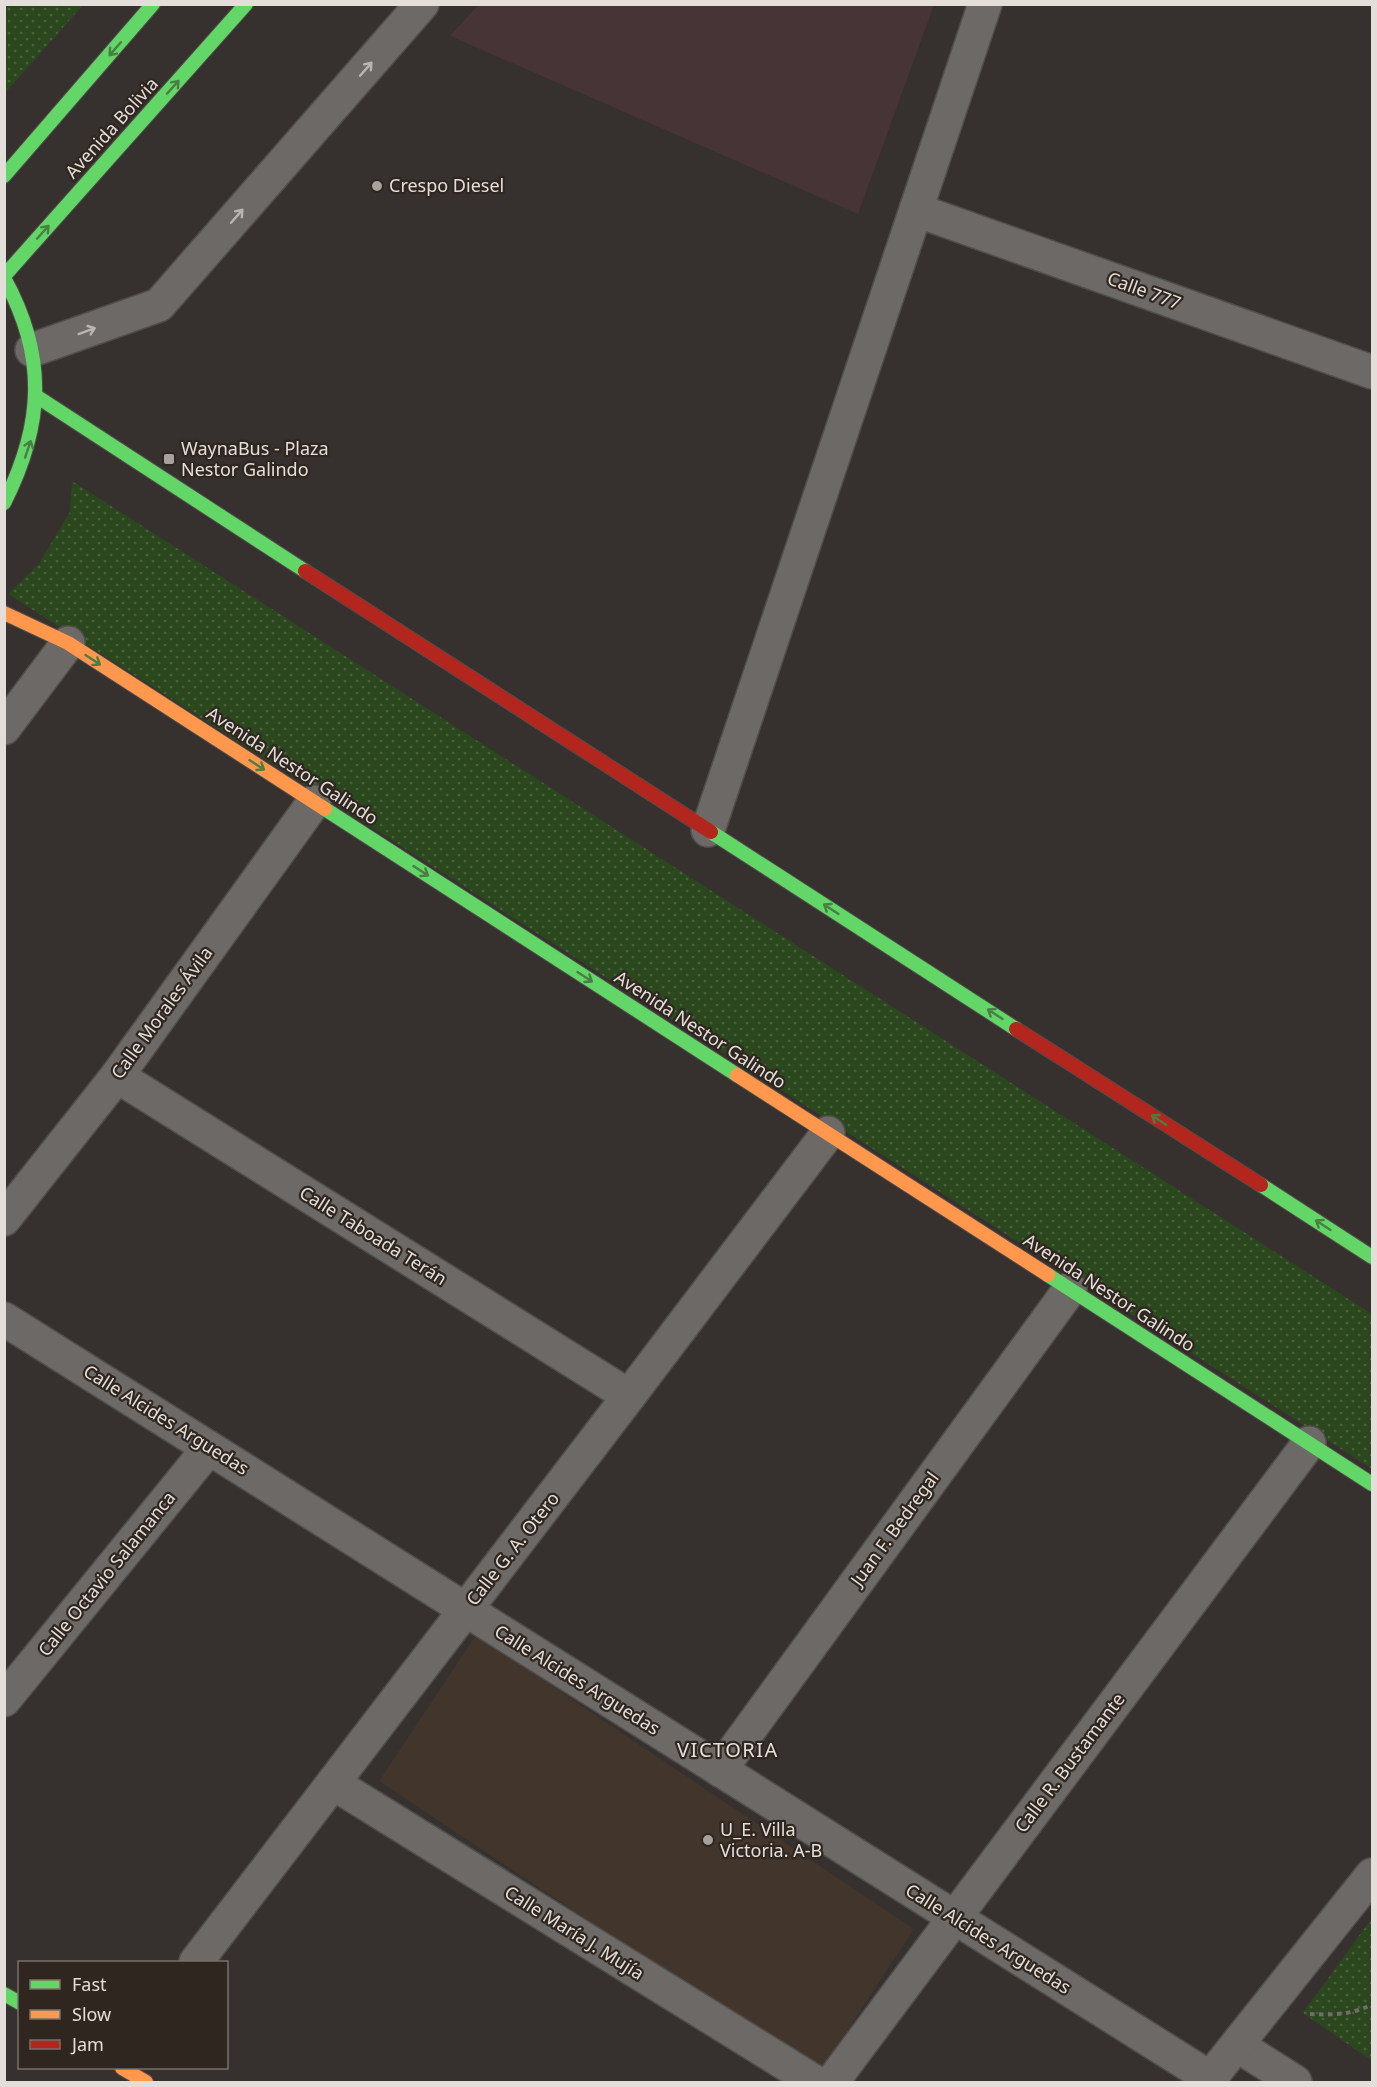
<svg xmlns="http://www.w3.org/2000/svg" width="1377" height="2087" font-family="'Noto Sans',sans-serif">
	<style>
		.commercial { fill: #463436 }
		.built { fill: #42352b }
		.grass { fill: url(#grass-dots) }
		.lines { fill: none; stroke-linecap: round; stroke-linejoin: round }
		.street-casing { stroke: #514d4a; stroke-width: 36 }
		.fast-casing { stroke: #514d4a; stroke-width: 16 }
		.slow-casing { stroke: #514d4a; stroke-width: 16 }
		.jam-casing { stroke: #514d4a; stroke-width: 16 }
		.path { stroke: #716d6a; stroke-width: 4; stroke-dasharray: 4.5 4.5; stroke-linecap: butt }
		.street { stroke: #6c6966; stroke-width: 33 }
		.fast { stroke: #63d668; stroke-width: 14 }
		.slow { stroke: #ff974d; stroke-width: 14 }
		.jam { stroke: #b3261e; stroke-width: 14 }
		.oneway { stroke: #497e44 }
		.oneway2 { stroke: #bab5b1 }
		.poi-dot { fill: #a7a19e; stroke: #2f2620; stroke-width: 2 }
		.labels { text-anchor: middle; stroke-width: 4.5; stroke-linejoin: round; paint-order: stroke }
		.street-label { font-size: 18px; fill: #e4deda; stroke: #2f2620 }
		.poi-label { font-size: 18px; fill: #e4deda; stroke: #2f2620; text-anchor: start }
		.neighbourhood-label { font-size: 20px; letter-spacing: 1.5px; fill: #e4deda; stroke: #2f2620 }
	</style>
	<defs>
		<pattern id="grass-dots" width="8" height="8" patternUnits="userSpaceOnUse" patternTransform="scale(1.5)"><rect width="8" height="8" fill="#2b471d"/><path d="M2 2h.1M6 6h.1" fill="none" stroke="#4a613d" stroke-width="1.8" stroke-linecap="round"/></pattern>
	</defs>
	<rect width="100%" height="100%" fill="#36312e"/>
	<polygon class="commercial" points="479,4 934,4 934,5 858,214 450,36"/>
	<polygon class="built" points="476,1635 914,1929 819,2074 379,1781"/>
	<g class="grass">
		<polygon points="5,4 83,5 5,93 4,5"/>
		<polygon points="72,481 1372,1314 1372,1469 8,594 38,565 70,512"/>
		<polygon points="1372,1918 1372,2061 1303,2013"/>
	</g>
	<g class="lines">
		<g class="street-casing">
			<g id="street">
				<polyline points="916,210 1372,372"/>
				<polyline points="32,350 159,305 422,4"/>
				<polyline points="4,728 68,643"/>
				<polyline points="708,830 985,4"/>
				<polyline points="117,1076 629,1396"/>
				<polyline points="4,1219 117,1076 314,802"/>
				<polyline points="4,1319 1210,2078"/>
				<polyline points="4,1700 209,1448"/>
				<polyline points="720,1770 1070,1289"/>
				<polyline points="333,1783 815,2082"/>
				<polyline points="196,1962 629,1396 828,1133"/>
				<polyline points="1237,2045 1295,2082"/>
				<polyline points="832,2082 1309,1443"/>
				<polyline points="1207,2082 1372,1875"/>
			</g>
		</g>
		<g class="fast-casing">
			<g id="fast">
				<polyline points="4,176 153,4"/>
				<polyline points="4,276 246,4"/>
				<path d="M4,278C47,356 44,424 4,503"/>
				<polyline points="36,396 305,571"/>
				<polyline points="325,809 737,1075"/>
				<polyline points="711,832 1016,1029"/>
				<polyline points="1261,1185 1372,1257"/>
				<polyline points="1048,1275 1372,1484"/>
				<polyline points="4,1994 20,2003"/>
			</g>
		</g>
		<g class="slow-casing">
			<g id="slow">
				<polyline points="4,613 68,643 325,809"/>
				<polyline points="737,1075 1048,1275"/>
				<polyline points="122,2068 146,2082"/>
			</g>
		</g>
		<g class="jam-casing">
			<g id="jam">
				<polyline points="305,571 711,832"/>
				<polyline points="1016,1029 1261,1185"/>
			</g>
		</g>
		<path class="path" d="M1310,2014C1331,2015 1353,2015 1372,2004"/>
		<use href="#street" class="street"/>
		<use href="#fast" class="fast"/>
		<use href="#slow" class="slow"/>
		<use href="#jam" class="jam"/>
	</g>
	<defs><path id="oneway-shaft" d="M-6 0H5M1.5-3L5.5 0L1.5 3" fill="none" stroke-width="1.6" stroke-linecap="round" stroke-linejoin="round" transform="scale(1.5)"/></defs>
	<g class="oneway">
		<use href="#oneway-shaft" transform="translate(115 49) rotate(131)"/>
		<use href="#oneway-shaft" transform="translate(173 87) rotate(-48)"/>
		<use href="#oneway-shaft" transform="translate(43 232) rotate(-48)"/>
		<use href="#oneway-shaft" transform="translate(28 449) rotate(-71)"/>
		<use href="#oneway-shaft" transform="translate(93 660) rotate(33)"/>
		<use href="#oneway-shaft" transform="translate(257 765) rotate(33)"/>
		<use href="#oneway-shaft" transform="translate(421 871) rotate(33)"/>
		<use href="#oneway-shaft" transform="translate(831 909) rotate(-147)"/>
		<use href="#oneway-shaft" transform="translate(585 977) rotate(33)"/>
		<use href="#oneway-shaft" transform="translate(995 1014) rotate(-147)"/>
		<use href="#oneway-shaft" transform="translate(1159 1120) rotate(-147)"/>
		<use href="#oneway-shaft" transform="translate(1323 1225) rotate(-147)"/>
	</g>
	<g class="oneway2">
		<use href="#oneway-shaft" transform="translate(366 69) rotate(-49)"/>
		<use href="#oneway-shaft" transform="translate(237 216) rotate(-49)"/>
		<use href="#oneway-shaft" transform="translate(87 331) rotate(-20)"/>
	</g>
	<g class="poi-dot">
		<circle cx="377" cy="186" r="6"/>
		<rect x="163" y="453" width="12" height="12" rx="3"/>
		<circle cx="708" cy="1840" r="6"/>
	</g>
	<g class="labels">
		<g class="street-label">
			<text transform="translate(112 128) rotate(-48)" y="6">Avenida Bolivia</text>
			<text transform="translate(1144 291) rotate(20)" y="6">Calle 777</text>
			<text transform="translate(292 766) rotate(33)" y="6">Avenida Nestor Galindo</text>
			<text transform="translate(162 1013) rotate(-54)" y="6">Calle Morales Ávila</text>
			<text transform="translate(700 1030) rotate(33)" y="6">Avenida Nestor Galindo</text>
			<text transform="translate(373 1236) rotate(32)" y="6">Calle Taboada Terán</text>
			<text transform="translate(1109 1293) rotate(33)" y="6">Avenida Nestor Galindo</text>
			<text transform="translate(166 1420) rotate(32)" y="6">Calle Alcides Arguedas</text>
			<text transform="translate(895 1529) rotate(-54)" y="6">Juan F. Bedregal</text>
			<text transform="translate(513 1549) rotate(-52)" y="6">Calle G. A. Otero</text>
			<text transform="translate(107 1574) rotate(-51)" y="6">Calle Octavio Salamanca</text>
			<text transform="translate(577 1680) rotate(32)" y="6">Calle Alcides Arguedas</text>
			<text transform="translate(1070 1763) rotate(-53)" y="6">Calle R. Bustamante</text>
			<text transform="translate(574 1933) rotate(32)" y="6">Calle María J. Mujía</text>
			<text transform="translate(988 1939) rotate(32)" y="6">Calle Alcides Arguedas</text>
		</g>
		<g class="poi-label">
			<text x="389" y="192">Crespo Diesel</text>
			<text x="181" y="455">WaynaBus - Plaza<tspan x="181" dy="21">Nestor Galindo</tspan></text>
			<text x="720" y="1836">U_E. Villa<tspan x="720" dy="21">Victoria. A-B</tspan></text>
		</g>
		<g class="neighbourhood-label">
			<text x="728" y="1757">VICTORIA</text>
		</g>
	</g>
	<rect width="1377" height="2087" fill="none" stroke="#e4deda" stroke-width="12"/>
	<rect x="18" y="1961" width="210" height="108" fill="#2f2620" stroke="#77706a" stroke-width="1.5"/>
	<rect x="30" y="1980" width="30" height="9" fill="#63d668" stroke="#77706a" stroke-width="1.5"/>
	<text x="72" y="1991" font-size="18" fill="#e4deda">Fast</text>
	<rect x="30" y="2010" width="30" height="9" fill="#ff974d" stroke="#77706a" stroke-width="1.5"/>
	<text x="72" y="2021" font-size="18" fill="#e4deda">Slow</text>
	<rect x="30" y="2040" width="30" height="9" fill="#b3261e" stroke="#77706a" stroke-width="1.5"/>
	<text x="72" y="2051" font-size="18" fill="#e4deda">Jam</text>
</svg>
